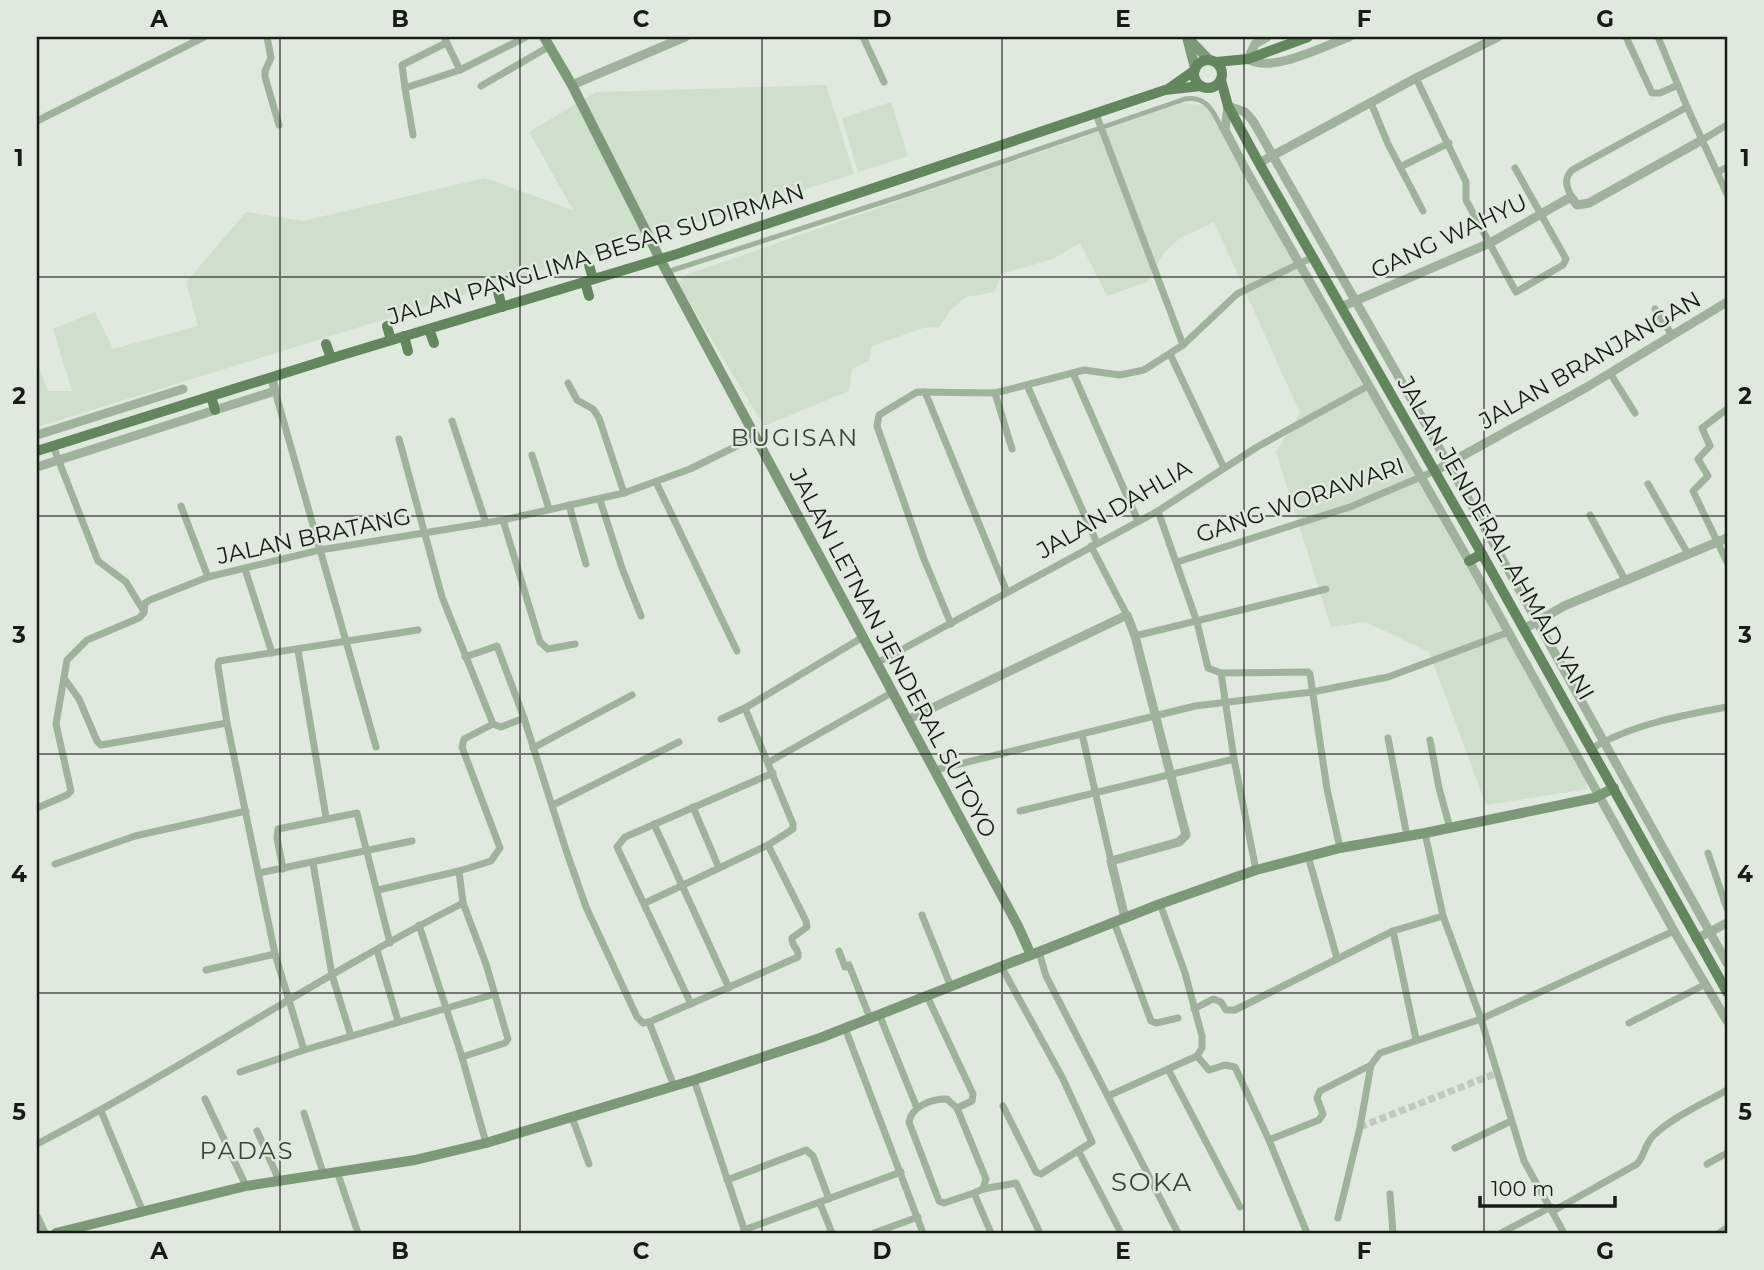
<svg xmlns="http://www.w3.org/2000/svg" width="1764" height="1270" font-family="Montserrat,sans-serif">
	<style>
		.built { fill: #cfdfcc }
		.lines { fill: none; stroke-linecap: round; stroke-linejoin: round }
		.minor-tunnel { stroke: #c1cabf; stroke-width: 7; stroke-dasharray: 7 3.5; stroke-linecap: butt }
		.pedestrian { stroke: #9fb29c; stroke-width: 5 }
		.minor { stroke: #9fb29c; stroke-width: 7 }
		.tertiary { stroke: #9fb29c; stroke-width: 9 }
		.secondary { stroke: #7c9878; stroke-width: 10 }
		.primary { stroke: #63865e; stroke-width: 10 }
		.grid { fill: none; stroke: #181c17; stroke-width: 2; stroke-opacity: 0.55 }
		.labels { text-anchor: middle; stroke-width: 5; stroke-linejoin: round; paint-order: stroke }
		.street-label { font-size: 23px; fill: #181c17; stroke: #dfe9dd }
		.neighbourhood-label { font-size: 24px; letter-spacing: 2px; fill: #3a4339; stroke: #dfe9dd }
		.quarter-label { font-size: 26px; letter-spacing: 2px; fill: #3a4339; stroke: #dfe9dd }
		.neatline { fill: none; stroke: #181c17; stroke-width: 2.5 }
		.grid-label { font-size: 23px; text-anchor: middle; font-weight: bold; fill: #181c17 }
	</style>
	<rect width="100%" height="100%" fill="#dfe9dd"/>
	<g class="built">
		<polygon points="826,85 854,174 37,427 37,364 48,391 72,391 53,329 95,312 113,349 198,326 186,282 246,212 303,221 485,178 573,210 529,132 596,92"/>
		<polygon points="891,102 908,156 858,172 842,118"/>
		<polygon points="1182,103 1202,105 1209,108 1586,780 1587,789 1486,805 1429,652 1366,622 1331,627 1276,452 1300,413 1214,222 1180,238 1164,253 1147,282 1107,296 1080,243 1053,259 1001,274 995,292 966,297 951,310 939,327 923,328 872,346 869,360 852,369 849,391 764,426 678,283 685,275"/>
	</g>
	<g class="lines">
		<polyline class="minor-tunnel" points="1360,1127 1497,1073"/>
		<path class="pedestrian" d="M667,272L911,193L1185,99C1207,95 1214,113 1222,129"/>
		<g class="minor">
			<polyline points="267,37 271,58 265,71 265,77 279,125"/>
			<polyline points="444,37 460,70 526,37"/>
			<polyline points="863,37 884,82"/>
			<polyline points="1626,37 1652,93 1660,93 1678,85"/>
			<polyline points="1658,37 1687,107 1727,194"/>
			<polyline points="446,43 402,65 405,88 460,70"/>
			<polyline points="1416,78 1466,182 1466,200 1516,292 1563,265 1566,259 1515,168"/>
			<polyline points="481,86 550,46"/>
			<polyline points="405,88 413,135"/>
			<polyline points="1371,103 1388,144 1423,211"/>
			<polyline points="1096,114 1183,345"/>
			<polyline points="37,121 204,37"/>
			<polyline points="1702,140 1727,125"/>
			<polyline points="1400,167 1449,143"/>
			<polyline points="1718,172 1727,167"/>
			<path d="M1571,197C1567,186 1563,180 1572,170L1687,107"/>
			<polyline points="1655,309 1672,335"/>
			<polyline points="1170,354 1224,468"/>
			<polyline points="1073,373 1138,521"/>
			<polyline points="1610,373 1635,413"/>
			<polyline points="568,383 577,400 593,409 599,418 624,493"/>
			<polyline points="1027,385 1097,543"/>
			<polyline points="275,391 376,747"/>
			<polyline points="925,392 1007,592"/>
			<polyline points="995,393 1012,449"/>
			<polyline points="1727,409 1702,428 1710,446 1698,459 1708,476 1693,491 1727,562"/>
			<polyline points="452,421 486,523"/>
			<polyline points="399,439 442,597 493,724 501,727 524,718 567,853 586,907 637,1017 643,1023 649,1022 674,1086"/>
			<polyline points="53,446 98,561 126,582 143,610"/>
			<polyline points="532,455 549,509"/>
			<polyline points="656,482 737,651"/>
			<polyline points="1648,484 1688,554"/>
			<polyline points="600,500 622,568 641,616"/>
			<polyline points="569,505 586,564"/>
			<polyline points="181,506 208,577"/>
			<polyline points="1158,511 1197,622 1208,668 1221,673 1308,672 1310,674 1327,789 1340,848"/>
			<polyline points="1590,515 1625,580"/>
			<polyline points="503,520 540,642 548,649 575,644"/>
			<polyline points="1091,546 1127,615"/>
			<polyline points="1177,562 1350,507 1435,471"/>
			<polyline points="245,569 272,653"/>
			<polyline points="951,624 924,559 877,426 879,415 917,392 995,393 1084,370 1120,375 1144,370 1183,345 1237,294 1313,257"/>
			<polyline points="418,630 219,661 218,666 227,723 275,954 304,1050 495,994"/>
			<polyline points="1135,636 1326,589"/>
			<polyline points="298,650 326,817"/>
			<polyline points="465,657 497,646 524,718"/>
			<polyline points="877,663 1158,511 1257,447 1368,386"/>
			<polyline points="1221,673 1234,759 1256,870"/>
			<polyline points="64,678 79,699 97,741 101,745 227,723"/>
			<polyline points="721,719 745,708 863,637"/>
			<polyline points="1082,734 1111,861"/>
			<polyline points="1388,738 1407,836"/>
			<polyline points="1430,740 1439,788 1450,828"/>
			<polyline points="533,748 632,695"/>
			<path d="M1591,749C1630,725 1683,715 1727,707"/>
			<polyline points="769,762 893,692"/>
			<polyline points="935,770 1195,706 1312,692 1388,677 1509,632"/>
			<polyline points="553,805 679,742"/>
			<polyline points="693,807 719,868"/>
			<polyline points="37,808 67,795 71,791 56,724 67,660 87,640 139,618 144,613 145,603 150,600 208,577 320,550 503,520 624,493 690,469 755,437"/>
			<polyline points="1020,811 1234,759"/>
			<polyline points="654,824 729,988"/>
			<polyline points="1425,833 1443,916 1481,1019 1524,1161 1564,1233"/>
			<polyline points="1708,853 1727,909"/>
			<polyline points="1308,856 1337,958"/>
			<polyline points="313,863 332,975 351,1036"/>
			<polyline points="55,864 135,836 246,811"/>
			<polyline points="283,869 277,838 278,829 357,813 390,943"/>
			<polyline points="459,871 491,861 500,848 462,747 464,739 493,724"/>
			<polyline points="259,873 412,841"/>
			<polyline points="378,890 459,871 463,903 486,964 508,1039 505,1043 462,1057"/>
			<polyline points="645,903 768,845 793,829 793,824 745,708"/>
			<polyline points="922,915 951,987"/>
			<polyline points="1114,922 1151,1021 1156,1023 1178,1018"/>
			<polyline points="419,925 462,1057 486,1143"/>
			<polyline points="1393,931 1416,1039"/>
			<polyline points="377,950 398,1021"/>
			<polyline points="839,951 845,967 849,965 870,1018"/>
			<polyline points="1039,952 1046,976 1178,1233"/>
			<polyline points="1001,966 1062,1077 1092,1142 1041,1174 1036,1172 1003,1106"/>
			<polyline points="206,970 275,954"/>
			<polyline points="927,996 973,1094 972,1101 957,1108"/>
			<polyline points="691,1004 617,847 625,837 773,773"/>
			<polyline points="1194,1009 1213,999 1221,1002 1226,1010 1235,1010 1393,931 1443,916"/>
			<polyline points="879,1014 917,1108"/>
			<path d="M649,1022L798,957C800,949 791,946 792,938L807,927L806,921L768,845"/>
			<polyline points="1629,1023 1706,984"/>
			<polyline points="845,1028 923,1233"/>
			<polyline points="1197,1056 1209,1070 1225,1065 1235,1067 1269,1140 1307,1233"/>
			<polyline points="1168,1069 1240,1207"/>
			<polyline points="240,1072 304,1050"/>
			<polyline points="694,1080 745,1232"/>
			<polyline points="1108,1096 1197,1056 1202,1048 1202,1036 1185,973 1160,904"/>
			<polyline points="205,1099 246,1186"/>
			<polyline points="101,1111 143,1212"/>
			<polyline points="304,1113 323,1173"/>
			<polyline points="572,1117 589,1164"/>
			<polyline points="257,1131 279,1180"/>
			<polyline points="1269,1140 1319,1120 1323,1114 1317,1098 1320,1091 1371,1065 1380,1053 1481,1019 1674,931"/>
			<path d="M37,1144C182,1069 317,977 463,903"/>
			<polyline points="1455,1148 1511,1121"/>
			<polyline points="1079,1152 1121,1233"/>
			<polyline points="1707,1164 1727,1153"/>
			<polyline points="337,1171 358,1233"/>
			<polyline points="727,1180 806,1150 813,1156 829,1199"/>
			<polyline points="983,1189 1016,1183 1040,1233"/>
			<path d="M974,1193L944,1203L939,1201L909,1122C912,1106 931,1099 947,1099L957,1108L986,1179L983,1189L974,1193L991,1233"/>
			<polyline points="1390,1194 1393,1233"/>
			<polyline points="820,1203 832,1233"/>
			<path d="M1553,1211L1637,1164C1645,1155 1645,1143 1654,1135C1672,1117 1705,1103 1727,1090"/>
			<polyline points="1338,1218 1360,1127 1371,1065"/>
			<polyline points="744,1230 901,1172"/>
			<polyline points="874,1233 918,1217"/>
			<polyline points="1501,1233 1551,1207"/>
		</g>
		<g class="tertiary">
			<path d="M1267,37L1255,44L1248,59C1271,74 1324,46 1349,37"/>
			<polyline points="572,85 685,37"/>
			<polyline points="1259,163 1416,78 1498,37"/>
			<polyline points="1341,307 1490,243 1571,197 1577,205 1589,203 1702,140"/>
			<polyline points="37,435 183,389"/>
			<polyline points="37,467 275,391 272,377"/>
			<polyline points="1435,471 1587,387 1727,302"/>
			<polyline points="1524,629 1564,606 1727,538"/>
			<polyline points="907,720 1127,615 1135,636 1186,835 1179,842 1111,861 1125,918"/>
			<polyline points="1696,939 1727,923"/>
			<polyline points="1727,963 1495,546 1253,121 1245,112 1228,106 1225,130 1246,170 1469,561 1674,931 1727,1021"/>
			<polyline points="37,1218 44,1233"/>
			<polyline points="1721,1233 1727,1229"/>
		</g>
		<g class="secondary">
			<polyline points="544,37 572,85 660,259 1018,926 1031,955"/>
			<polyline points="1187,37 1195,68"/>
			<polyline points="1187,37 1209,60"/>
			<polyline points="56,1233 246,1186 415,1160 486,1143 694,1080 820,1038 1160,904 1256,870 1340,848 1425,833 1594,798 1614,788"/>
		</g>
		<g class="primary">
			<circle cx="1208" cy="74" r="14"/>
			<polyline points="1216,62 1248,59 1308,37"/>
			<polyline points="1221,80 1228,106 1259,163 1482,554 1727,992"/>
			<polyline points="1168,89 1195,70"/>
			<polyline points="589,265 593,279"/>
			<polyline points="585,282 589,296"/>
			<polyline points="498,292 502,307"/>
			<polyline points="387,326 391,340"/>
			<polyline points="429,329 434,343"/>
			<polyline points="404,336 408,351"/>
			<polyline points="326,344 331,358"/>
			<polyline points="211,396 215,410"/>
			<polyline points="37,451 339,356 677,254 1165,90 1201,86"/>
			<polyline points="1469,561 1482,554"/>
		</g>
	</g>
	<path class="grid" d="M280,37V1233M520,37V1233M762,37V1233M1002,37V1233M1244,37V1233M1484,37V1233M37,277H1727M37,516H1727M37,754H1727M37,993H1727"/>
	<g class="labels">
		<g class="street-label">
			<text transform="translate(1449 236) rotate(-25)" y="8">GANG WAHYU</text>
			<text transform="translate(596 254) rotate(-17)" y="8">JALAN PANGLIMA BESAR SUDIRMAN</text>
			<text transform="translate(1590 360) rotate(-30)" y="8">JALAN BRANJANGAN</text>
			<text transform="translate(1300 500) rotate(-19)" y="8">GANG WORAWARI</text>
			<text transform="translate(1114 509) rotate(-30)" y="8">JALAN DAHLIA</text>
			<text transform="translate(314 536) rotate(-12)" y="8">JALAN BRATANG</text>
			<text transform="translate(1496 538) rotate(60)" y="8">JALAN JENDERAL AHMAD YANI</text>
			<text transform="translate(893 653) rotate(62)" y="8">JALAN LETNAN JENDERAL SUTOYO</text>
		</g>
		<g class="neighbourhood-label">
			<text x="795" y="446">BUGISAN</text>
			<text x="247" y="1159">PADAS</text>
		</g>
		<g class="quarter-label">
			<text x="1152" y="1191">SOKA</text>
		</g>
	</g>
	<rect width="1764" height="1270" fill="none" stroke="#dfe9dd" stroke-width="77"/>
	<path d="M1480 1196v10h135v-10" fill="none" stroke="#181c17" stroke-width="3.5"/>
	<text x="1491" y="1196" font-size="21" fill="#181c17" stroke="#dfe9dd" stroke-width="5" paint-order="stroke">100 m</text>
	<rect x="38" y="38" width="1688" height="1194" class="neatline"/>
	<g class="grid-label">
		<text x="159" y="27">A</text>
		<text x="400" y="27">B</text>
		<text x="641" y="27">C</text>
		<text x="882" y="27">D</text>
		<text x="1123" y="27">E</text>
		<text x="1364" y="27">F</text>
		<text x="1605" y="27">G</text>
		<text x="19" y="166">1</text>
		<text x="1745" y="166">1</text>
		<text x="19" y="404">2</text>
		<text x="1745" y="404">2</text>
		<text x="19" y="643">3</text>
		<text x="1745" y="643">3</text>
		<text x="19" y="882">4</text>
		<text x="1745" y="882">4</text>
		<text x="19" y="1120">5</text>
		<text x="1745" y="1120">5</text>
		<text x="159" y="1259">A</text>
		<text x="400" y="1259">B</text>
		<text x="641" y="1259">C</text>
		<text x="882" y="1259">D</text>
		<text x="1123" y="1259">E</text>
		<text x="1364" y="1259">F</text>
		<text x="1605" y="1259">G</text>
	</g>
</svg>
